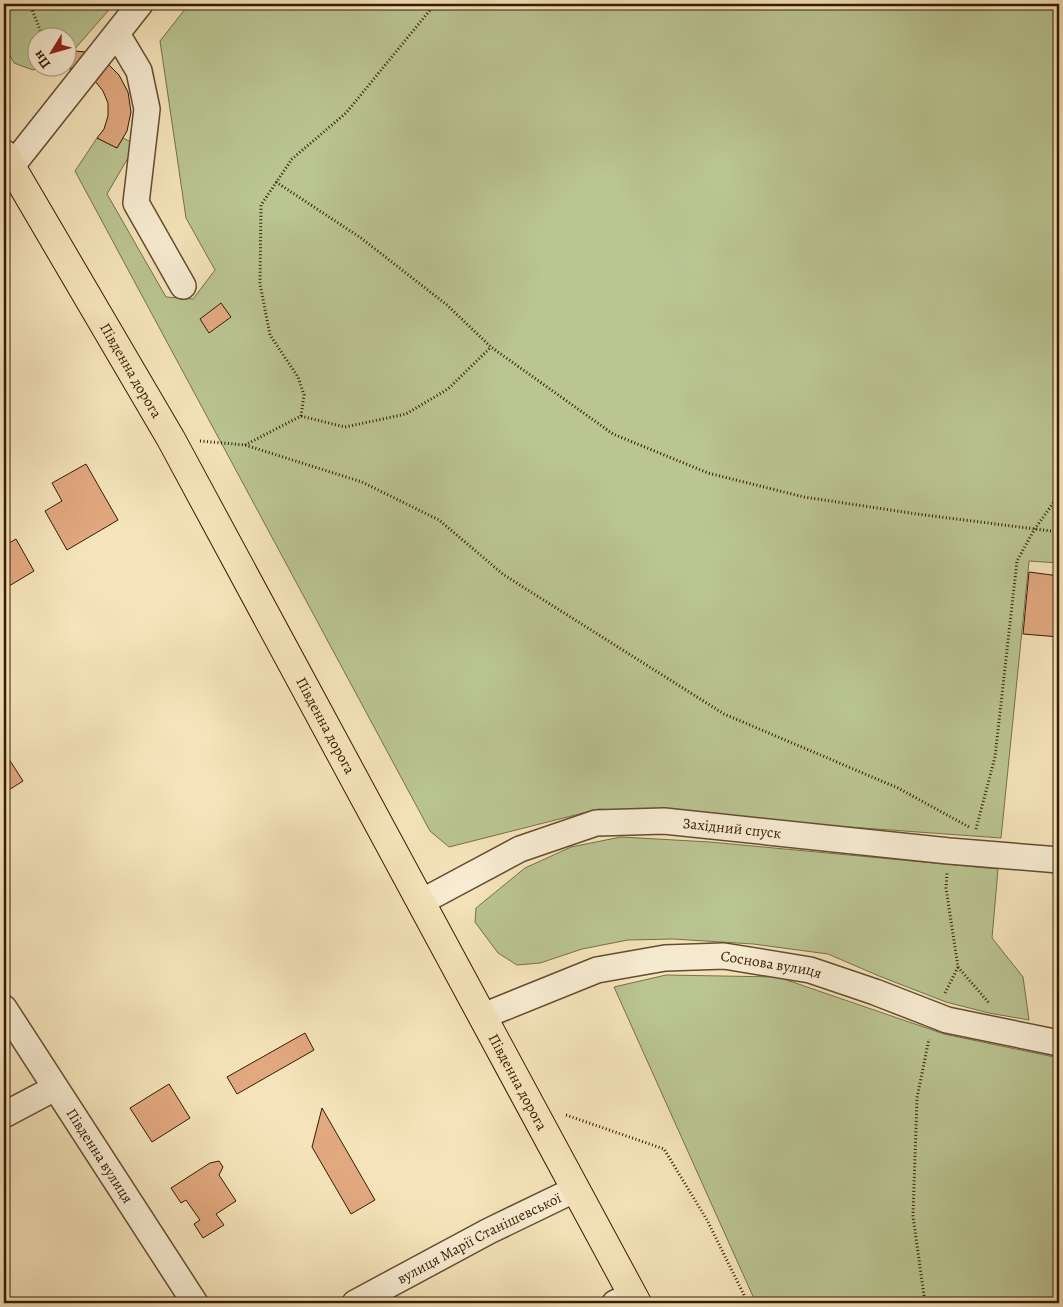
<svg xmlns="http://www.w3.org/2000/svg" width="1063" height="1307" font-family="Alegreya,serif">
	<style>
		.green { fill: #bac592; stroke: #787049 }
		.building { fill: #e2a980; stroke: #361a00 }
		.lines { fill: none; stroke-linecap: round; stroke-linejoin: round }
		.minor-casing { stroke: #664c2f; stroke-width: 28 }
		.highway-casing { stroke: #361a00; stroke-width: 30 }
		.path { stroke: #361a00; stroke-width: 3; stroke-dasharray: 1 2.5; stroke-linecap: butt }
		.minor { stroke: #f8edd3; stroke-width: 25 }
		.highway { stroke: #f5e4bb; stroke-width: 28 }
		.labels { text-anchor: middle; stroke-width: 5; stroke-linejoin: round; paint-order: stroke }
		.street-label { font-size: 15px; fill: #361a00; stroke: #f8edd3 }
	</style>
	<rect width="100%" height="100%" fill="#f5e4bb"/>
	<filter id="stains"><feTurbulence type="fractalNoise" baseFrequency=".004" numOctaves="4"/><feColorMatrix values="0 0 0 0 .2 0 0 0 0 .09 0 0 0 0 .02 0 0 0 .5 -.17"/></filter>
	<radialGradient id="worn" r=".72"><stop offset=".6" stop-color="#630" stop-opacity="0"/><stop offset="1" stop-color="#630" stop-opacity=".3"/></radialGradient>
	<g class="green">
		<polygon points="4,4 114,4 73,51 68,54 68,38 38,38 38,68 39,68 33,70 14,63 4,45"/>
		<polygon points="189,4 1059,4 1059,563 1029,561 1001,838 599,809 449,847 430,831 75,171 97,138 117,148 123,138 131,142 132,151 107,194 166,297 193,299 215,270 186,218 160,41"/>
		<polygon points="621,837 710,842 998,869 992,938 1023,977 1029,1020 989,1013 946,1002 879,976 828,954 753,944 673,939 628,940 582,949 540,963 517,965 498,953 475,922 476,908 525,868 571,847"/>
		<polygon points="666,975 778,977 944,1034 1059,1058 1059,1303 756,1303 614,987"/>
	</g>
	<g class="building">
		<polygon points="73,51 87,52 105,61 119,75 128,92 131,112 127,131 117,148 97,138 104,129 108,116 108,103 103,91 95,81 83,74 70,72"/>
		<polygon points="221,303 231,317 209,333 200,319"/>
		<polygon points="86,464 118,520 67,550 45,511 62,501 52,483"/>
		<polygon points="16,539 34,571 4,589 4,546"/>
		<polygon points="1029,572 1059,576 1059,637 1023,634"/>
		<polygon points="5,753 23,781 4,793 4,754"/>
		<polygon points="305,1033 314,1050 237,1094 227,1077"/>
		<polygon points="169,1084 190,1118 152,1142 130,1108"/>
		<polygon points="322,1108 375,1200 351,1214 312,1147"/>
		<polygon points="219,1161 223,1167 219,1175 236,1201 216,1214 224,1225 203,1238 194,1224 200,1220 186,1200 181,1203 171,1188 210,1163"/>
	</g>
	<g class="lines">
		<g class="minor-casing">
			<g id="minor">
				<polyline points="117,34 139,71 147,109 136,203 183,286"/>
				<polyline points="11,167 140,4"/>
				<path id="s1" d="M421,902L520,849L596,823L664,821L949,851L1059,860"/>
				<path id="s2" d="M4,1008L195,1303"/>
				<path id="s3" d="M483,1016L597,970L665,958L724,956L810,970L875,992L947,1020L1059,1043"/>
				<polyline points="4,1115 55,1088"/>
				<path id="s4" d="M355,1303L489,1231L576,1189"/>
				<polyline points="615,1303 632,1295"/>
			</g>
		</g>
		<g class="highway-casing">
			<g id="highway">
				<path id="s5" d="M4,154L171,439L637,1303"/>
			</g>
		</g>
		<g class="path">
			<polyline points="30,4 43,38"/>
			<polyline points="52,68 54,75"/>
			<polyline points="276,182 361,238 447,305 491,347 613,434 708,473 804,497 917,514 1059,532"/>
			<polyline points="301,416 345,427 406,414 448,389 491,347"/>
			<polyline points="200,441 245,445 362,482 439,520 504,575 724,714 898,788 969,827"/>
			<polyline points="245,445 301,416 304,395 298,377 270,335 260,284 261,205 292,159 346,113 435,4"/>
			<polyline points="976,829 995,757 1017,561 1034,530 1059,495"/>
			<polyline points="958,967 989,1003"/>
			<polyline points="945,993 958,967 946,888 947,873"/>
			<polyline points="566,1115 664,1149 707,1220 748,1303"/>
			<polyline points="925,1303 913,1216 917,1098 929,1039"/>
		</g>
		<use href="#minor" class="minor"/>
		<use href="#highway" class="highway"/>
	</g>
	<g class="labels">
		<g class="street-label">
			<text dy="5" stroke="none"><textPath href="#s5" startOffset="251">Південна дорога</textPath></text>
			<text dy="5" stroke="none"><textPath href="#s5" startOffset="656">Південна дорога</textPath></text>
			<text dy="5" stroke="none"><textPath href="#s1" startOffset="329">Західний спуск</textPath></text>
			<text dy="5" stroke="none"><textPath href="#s3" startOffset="299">Соснова вулиця</textPath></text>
			<text dy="5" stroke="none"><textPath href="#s5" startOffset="1061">Південна дорога</textPath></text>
			<text dy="5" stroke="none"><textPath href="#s2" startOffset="176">Південна вулиця</textPath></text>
			<text dy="5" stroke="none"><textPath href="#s4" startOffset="140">вулиця Марії Станішевської</textPath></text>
		</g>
	</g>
	<rect width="1063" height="1307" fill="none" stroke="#f5e4bb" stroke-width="20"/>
	<rect x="5" y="5" width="1053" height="1297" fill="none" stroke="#361a00" stroke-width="2.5"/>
	<rect x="10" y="10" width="1043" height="1287" fill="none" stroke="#361a00"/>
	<g transform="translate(52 52) rotate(233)"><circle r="24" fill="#f8edd3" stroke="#aa997f"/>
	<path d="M0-4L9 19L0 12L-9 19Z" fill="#8f2418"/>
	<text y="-8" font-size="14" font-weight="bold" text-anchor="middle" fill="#361a00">Пн</text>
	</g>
	<rect width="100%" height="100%" filter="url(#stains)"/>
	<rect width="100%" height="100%" fill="url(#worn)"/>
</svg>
